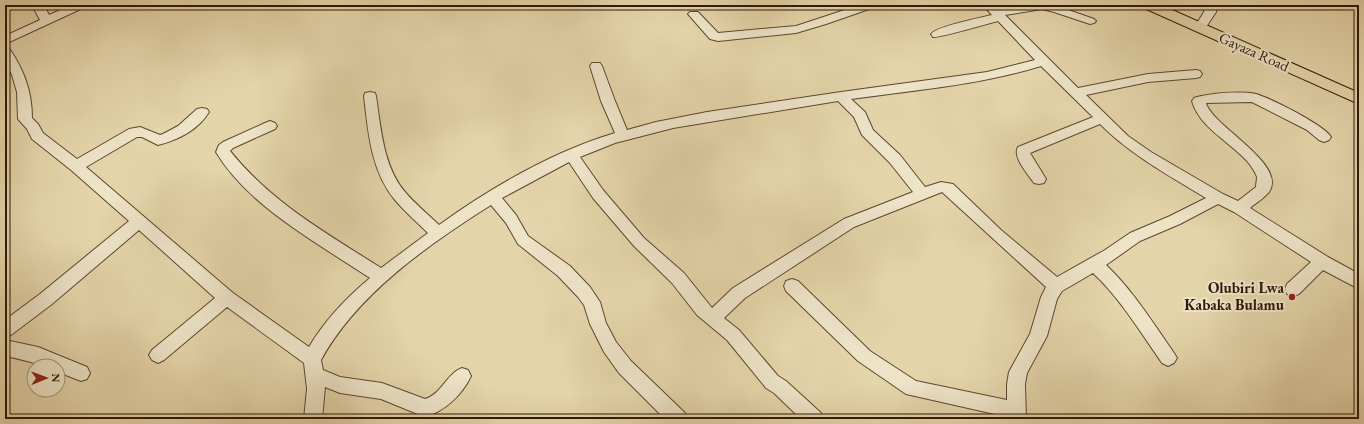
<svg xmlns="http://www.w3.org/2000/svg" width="1364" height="424" font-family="'EB Garamond',serif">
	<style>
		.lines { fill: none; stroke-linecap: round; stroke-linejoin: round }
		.minor-casing { stroke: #5c4730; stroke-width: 2 }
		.major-casing { stroke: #2f1807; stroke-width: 2 }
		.minor { fill: #ede3c7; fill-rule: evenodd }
		.major { fill: #e4d4a9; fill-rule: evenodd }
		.poi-dot { fill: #8f2418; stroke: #ede3c7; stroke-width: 1.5 }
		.labels { text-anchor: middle; stroke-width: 4; stroke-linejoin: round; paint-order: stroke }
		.street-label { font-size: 15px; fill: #2f1807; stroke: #ede3c7 }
		.poi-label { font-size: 15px; font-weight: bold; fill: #2f1807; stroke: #ede3c7; text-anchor: end }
	</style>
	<rect width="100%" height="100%" fill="#e4d4a9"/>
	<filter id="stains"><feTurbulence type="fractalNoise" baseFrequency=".005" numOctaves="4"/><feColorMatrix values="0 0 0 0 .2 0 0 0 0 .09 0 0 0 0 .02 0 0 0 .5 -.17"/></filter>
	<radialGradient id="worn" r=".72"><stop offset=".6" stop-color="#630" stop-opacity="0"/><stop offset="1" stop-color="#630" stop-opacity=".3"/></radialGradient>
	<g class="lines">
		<g class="minor-casing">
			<g id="minor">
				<polygon points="32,5 44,5 49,15 72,5 87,5 85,7 5,44 5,36 40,20"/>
				<path d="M369,5H381L382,6L380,8C375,10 372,9 369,5Z"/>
				<polygon points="860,5 877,5 875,7 826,24 796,33 718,41 710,39 688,14 690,12 698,12 718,33 796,26"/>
				<path d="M983,5H995L999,9L1026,5H1054L1094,19L1096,21L1094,23L1090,24L1054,12L1042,9L1005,15L1078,88L1148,74L1196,70L1200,71L1202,74L1200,77L1196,78L1148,82L1086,95L1128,136L1151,152L1223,194L1238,201L1256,187C1256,184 1257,180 1257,177C1255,171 1251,166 1247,161C1230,142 1199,127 1192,101L1194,98C1209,93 1241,91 1256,94C1270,98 1324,125 1331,137L1329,140L1324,142L1319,140L1307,130L1252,102L1206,103C1212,126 1288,164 1269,192C1264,198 1256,203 1250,208L1328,257L1359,274V289L1323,270L1299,294L1293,296L1287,294L1285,289L1287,284L1311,262L1234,212L1218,204L1180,224L1140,241L1106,265C1132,289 1153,323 1174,353L1177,358L1174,363L1168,366L1162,363C1141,333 1120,298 1093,273L1062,291L1057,299L1047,336L1027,373L1025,384L1026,419H1008V417L906,394L858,361L786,291L784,286L786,281L792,279L798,281L870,351L916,381L1007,400V384L1009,372L1030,334L1041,297L1046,287L942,192L854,227L745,298L724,318L739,330L778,376L786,381L821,413L823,419H801L774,393L766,388L727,340L697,315L672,283L634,246L593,198L569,162L502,198L516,215L528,236L570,266L590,287L600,302L606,323L616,342L631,361L685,413L687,419H665L619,373L604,352L590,324L584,305L578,297L558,276L518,244L506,223L491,205C429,244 357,294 321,360L323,370L340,377L382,383L425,399C442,394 446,374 462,368L468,370L471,376C462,395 445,411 425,417L381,399L340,393L325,387L322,419H304L307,389L304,363L227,307L164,360L158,363L152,360L149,355L152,350L215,298L139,230L52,304L11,335L5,337V320L40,294L129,221L71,170L32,139L27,129L18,119L17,92L12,75L5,60V47L9,48C24,70 32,91 32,118L38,124L43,133L77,159L129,129L140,127L160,135L163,134L178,126L197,109L202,108L207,109L209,112C198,130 178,140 158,145L142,137H137L86,167L233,293L309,347C325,320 346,298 370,278C319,244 248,206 216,152L219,145L223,142L265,123L270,121L275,123L277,126L275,129L233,148L230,151C272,203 326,233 381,268L428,233C417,222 405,212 395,200C371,171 368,132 364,96L365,93L370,92L375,93L376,96C381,128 383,166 405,192C415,204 428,214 439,225C492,187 552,152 615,133L601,101L590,66L592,63H600L602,66L615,101L627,130L656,122L707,112L841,92L987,72L1035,60L998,21C987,24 939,38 933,37L931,34C937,26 980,18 992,15ZM1041,66L1093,117L1018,147C1012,157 1028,174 1034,183L1039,184L1044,183L1046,179L1030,153L1100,124C1131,155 1168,175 1206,198L1170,216L1130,233L1105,250L1057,277L1001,230L953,184L941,182L925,187L900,155L873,130L865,112L851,99C915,90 979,85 1041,66ZM838,101L854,117L862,135L890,163L913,192L844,219L733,288L712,308L684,273L644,238L603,190L580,157L615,143L673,128Z"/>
				<polygon points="1205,5 1217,5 1216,12 1204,30 1196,30 1194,28 1204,12"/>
				<path d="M5,340L38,347L87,367L90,373L87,379L81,381L58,372V366C40,366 23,359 5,356Z"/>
			</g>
		</g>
		<g class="major-casing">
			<polygon id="major" points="1142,5 1161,5 1359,93 1359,104 1144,8"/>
		</g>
		<use href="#minor" class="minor"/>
		<use href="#major" class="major"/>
	</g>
	<circle class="poi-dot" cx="1292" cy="297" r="4"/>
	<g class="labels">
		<g class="street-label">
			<text transform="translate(1254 52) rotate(24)" y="5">Gayaza Road</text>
		</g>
		<g class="poi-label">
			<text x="1284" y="293">Olubiri Lwa<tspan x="1284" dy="17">Kabaka Bulamu</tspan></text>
		</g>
	</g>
	<rect width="1364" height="424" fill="none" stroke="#e4d4a9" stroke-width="20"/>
	<rect x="6" y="6" width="1352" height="412" fill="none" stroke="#2f1807" stroke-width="2"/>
	<rect x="10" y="10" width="1344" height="404" fill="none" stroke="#2f1807"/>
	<g transform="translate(46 378) rotate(89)"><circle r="19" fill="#ede3c7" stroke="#a1927a"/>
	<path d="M0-3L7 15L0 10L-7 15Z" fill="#8f2418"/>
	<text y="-6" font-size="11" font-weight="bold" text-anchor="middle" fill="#2f1807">N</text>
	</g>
	<rect width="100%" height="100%" filter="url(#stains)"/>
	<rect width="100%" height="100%" fill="url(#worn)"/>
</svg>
